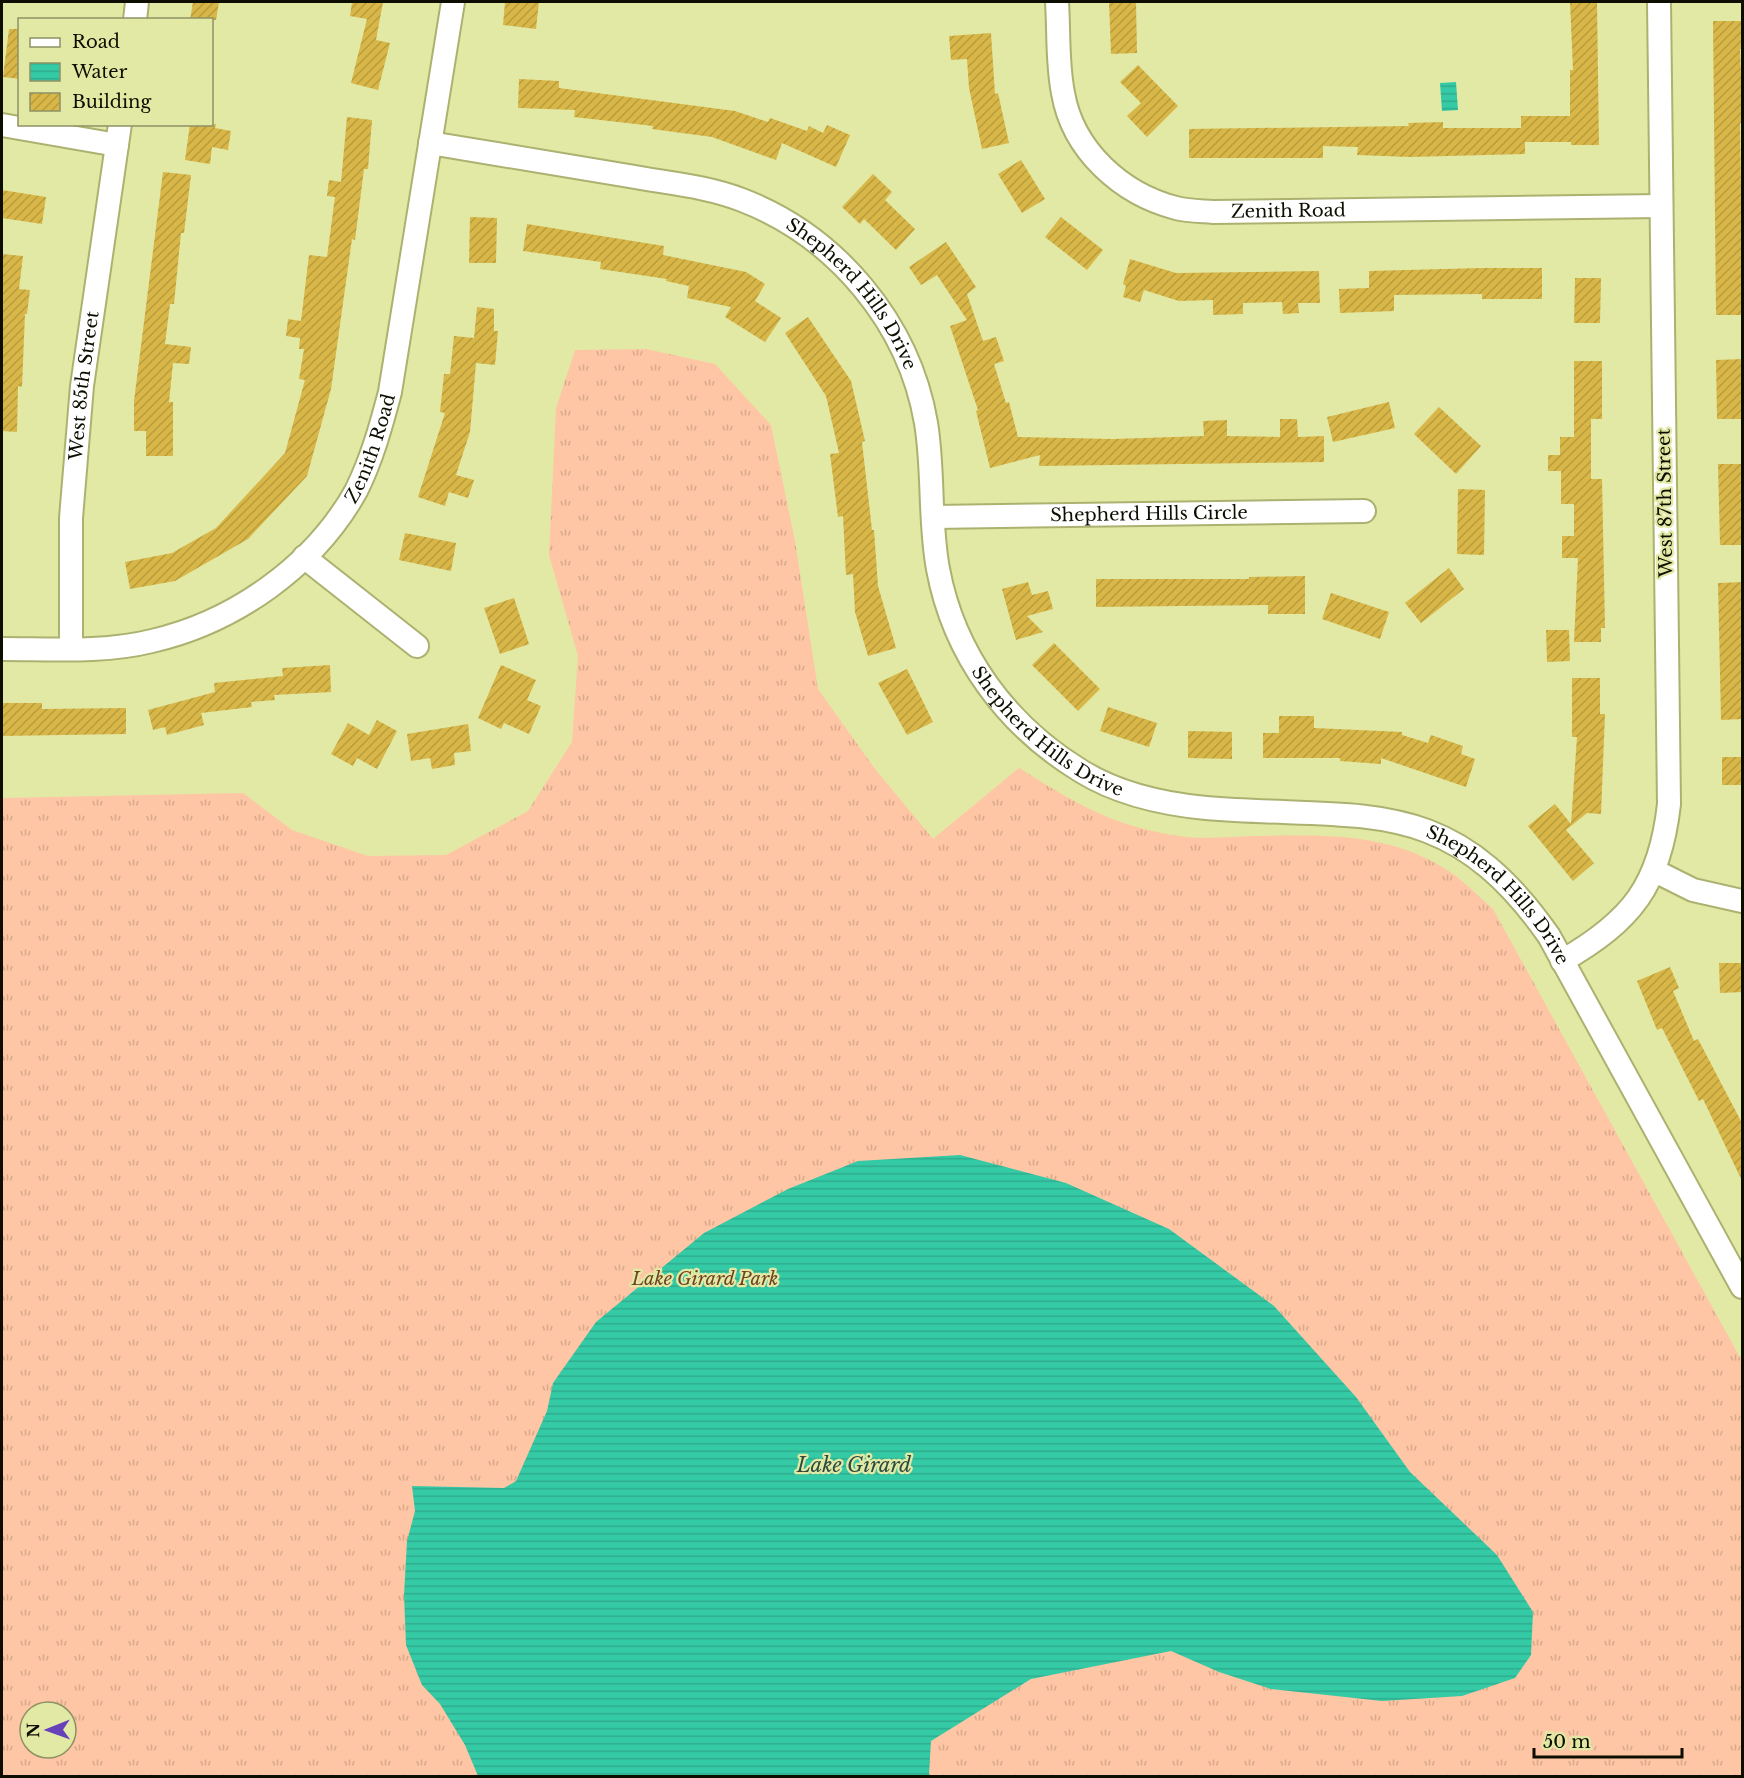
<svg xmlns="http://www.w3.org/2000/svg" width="1744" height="1778" font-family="'Libre Baskerville',serif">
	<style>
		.grass { fill: url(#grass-tufts); fill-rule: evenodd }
		.water { fill: url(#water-rules) }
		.building { fill: url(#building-hatch) }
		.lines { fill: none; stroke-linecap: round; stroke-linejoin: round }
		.street-casing { stroke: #acb170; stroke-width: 26 }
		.street { stroke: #fff; stroke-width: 22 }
		.labels { text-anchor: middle; stroke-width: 4.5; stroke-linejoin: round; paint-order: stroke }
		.street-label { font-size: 18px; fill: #0d0e00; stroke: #e2e9a5 }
		.park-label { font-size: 18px; font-style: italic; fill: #6f4122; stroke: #e2e9a5 }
		.water-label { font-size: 20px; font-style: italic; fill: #2c4a40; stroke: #e2e9a5 }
	</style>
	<defs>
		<pattern id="grass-tufts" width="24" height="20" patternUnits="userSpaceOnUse" patternTransform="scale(1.5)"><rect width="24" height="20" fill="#fec6a4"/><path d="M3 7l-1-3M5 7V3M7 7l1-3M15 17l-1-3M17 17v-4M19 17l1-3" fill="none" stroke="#d8a98b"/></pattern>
		<pattern id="water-rules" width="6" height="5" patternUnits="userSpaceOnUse" patternTransform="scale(1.5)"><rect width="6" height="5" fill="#35caa6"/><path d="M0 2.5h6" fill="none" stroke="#2eac8d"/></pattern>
		<pattern id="building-hatch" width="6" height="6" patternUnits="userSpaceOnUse" patternTransform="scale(1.5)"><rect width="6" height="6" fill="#d8b748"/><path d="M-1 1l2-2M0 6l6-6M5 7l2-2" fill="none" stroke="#b89c3d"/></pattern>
	</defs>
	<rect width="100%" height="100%" fill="#e2e9a5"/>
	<path class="grass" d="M646,349L715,364L771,425L795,541L818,689L875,769L933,839L1019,768C1072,801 1108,824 1172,835C1198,840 1227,837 1254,836C1327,835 1393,831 1456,876C1469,886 1481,899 1493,909L1742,1361V1776H2V798L243,793L292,830L368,856L446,855L528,811L572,742L578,656L549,555L556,408L575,350ZM30,1712H66V1748H30Z"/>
	<g class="water">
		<polygon points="1456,82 1458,110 1442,111 1440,83"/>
		<polygon points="960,1155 1066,1183 1169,1229 1274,1306 1356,1397 1410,1472 1497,1555 1533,1612 1531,1655 1515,1678 1462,1696 1382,1701 1271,1689 1219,1672 1171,1651 1031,1679 931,1741 929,1774 932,1776 478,1776 465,1745 440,1704 422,1685 406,1645 404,1595 407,1541 415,1511 412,1486 504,1488 516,1481 547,1411 553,1383 596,1322 704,1233 788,1189 858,1161"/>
	</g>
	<g class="building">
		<polygon points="193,2 219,2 216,20 190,20"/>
		<polygon points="352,2 383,2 376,40 390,43 378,90 351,83 367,19 350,16"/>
		<polygon points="505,2 539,2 536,29 503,25"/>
		<polygon points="1109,2 1136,2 1137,53 1111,54"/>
		<polygon points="1570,2 1597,2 1599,145 1571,145 1571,142 1525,142 1525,154 1410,157 1357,155 1358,147 1323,146 1323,158 1189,158 1189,129 1409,126 1408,123 1443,122 1443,128 1521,128 1521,116 1570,116 1570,70 1573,70"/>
		<polygon points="1713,21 1743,21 1743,49 1740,49 1743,123 1740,123 1743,315 1716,315"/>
		<polygon points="9,29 20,29 20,79 3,77"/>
		<polygon points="991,33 995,94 998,93 1009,143 982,149 969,88 967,59 951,60 949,36"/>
		<polygon points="1138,65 1178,106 1147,137 1127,116 1141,103 1120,82"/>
		<polygon points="519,79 559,81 559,88 735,111 768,122 770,118 807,131 809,126 823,133 827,125 850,135 836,167 782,143 776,160 712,137 652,129 653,126 574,117 575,110 518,108"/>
		<polygon points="347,117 372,120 368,169 364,169 355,240 352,239 331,389 307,476 248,539 175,581 130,589 125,562 172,553 216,528 285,453 305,380 299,379 304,349 299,349 300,338 286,336 288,319 301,321 309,255 327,257 335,197 327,196 329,180 341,182"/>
		<polygon points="190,124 216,124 215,128 231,131 228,150 212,147 210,164 185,160"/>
		<polygon points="1021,160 1045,199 1022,213 998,174"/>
		<polygon points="163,172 191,175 184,233 181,233 174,304 170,304 165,344 191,347 189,364 173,363 169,402 173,402 173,456 146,456 146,431 134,431 134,401"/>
		<polygon points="873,174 892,192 885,200 915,229 896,250 864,219 860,224 842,207"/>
		<polygon points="2,190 46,197 42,224 2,218"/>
		<polygon points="470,217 497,218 496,263 469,263"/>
		<polygon points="1061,217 1103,250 1087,270 1045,237"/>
		<polygon points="527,224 664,246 663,255 746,272 765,284 755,301 781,318 765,342 725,317 731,307 687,298 689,286 666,281 667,279 600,269 601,262 523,251"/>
		<polygon points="946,242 976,287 967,294 983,341 996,337 1004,361 994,364 1006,403 1009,402 1018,437 1113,439 1204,436 1203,421 1227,420 1227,436 1280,437 1280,419 1297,419 1298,437 1324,436 1324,462 1039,466 1040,455 990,468 976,411 978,410 950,326 967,320 937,275 921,285 909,267"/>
		<polygon points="2,254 23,256 19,289 30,290 27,314 25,314 22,387 18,386 17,432 2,431"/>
		<polygon points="1130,259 1176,273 1319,271 1320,303 1298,303 1299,313 1283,314 1282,302 1243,303 1243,314 1213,315 1213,300 1179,301 1144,290 1140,302 1123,297 1126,286 1123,284"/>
		<polygon points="1482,268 1542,268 1542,299 1482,299 1482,294 1394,295 1394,311 1340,313 1339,289 1369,288 1369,271"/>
		<polygon points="1575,278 1601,278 1600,323 1574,323"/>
		<polygon points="477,307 494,309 494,331 498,331 495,365 476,363 470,432 456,475 474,480 468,498 449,492 445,506 418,497 445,413 440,412 444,374 450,374 454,336 474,338"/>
		<polygon points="808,317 851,381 865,441 862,442 872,530 874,530 878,586 896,648 868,656 855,612 853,574 846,575 843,516 838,517 830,454 839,453 826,396 785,333"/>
		<polygon points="1743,359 1743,419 1717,419 1716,360"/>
		<polygon points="1574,361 1602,361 1602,419 1591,419 1591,479 1602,479 1605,628 1601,628 1601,642 1574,642 1578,558 1562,558 1562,536 1574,536 1574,504 1561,504 1561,471 1548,471 1548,455 1560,455 1560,437 1574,437"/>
		<polygon points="1389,402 1395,428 1333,442 1327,417"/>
		<polygon points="1439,407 1481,446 1456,474 1414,434"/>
		<polygon points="1718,464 1743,464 1743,545 1720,545"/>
		<polygon points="1458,489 1485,490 1484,555 1457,554"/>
		<polygon points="405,533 456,543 451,571 399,560"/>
		<polygon points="1449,568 1464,589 1421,623 1405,603"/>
		<polygon points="1305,576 1305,614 1268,614 1268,605 1096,607 1096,579 1249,579 1249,577"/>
		<polygon points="1028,582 1032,595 1048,591 1053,609 1027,616 1043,632 1016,640 1002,589"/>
		<polygon points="1743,582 1743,719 1721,720 1718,583"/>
		<polygon points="1331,593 1389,612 1380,639 1322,619"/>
		<polygon points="514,598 529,644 500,654 484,608"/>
		<polygon points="1546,630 1569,630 1570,661 1547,662"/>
		<polygon points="1054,643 1100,689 1078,711 1032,665"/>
		<polygon points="330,665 331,692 274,695 275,700 251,702 252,707 201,713 204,725 167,735 165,727 153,730 148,710 215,692 214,683 283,676 282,668"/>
		<polygon points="501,665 536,680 527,700 541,706 529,734 504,723 501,729 478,718"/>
		<polygon points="907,669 933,722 907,735 878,683"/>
		<polygon points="1572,678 1600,678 1600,714 1605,714 1601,814 1587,813 1566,830 1594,863 1573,881 1528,826 1555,804 1571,824 1577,737 1572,737"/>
		<polygon points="2,703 42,703 42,709 126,708 126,734 2,736"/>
		<polygon points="1108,707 1157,723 1149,747 1100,731"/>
		<polygon points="1279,716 1314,716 1314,728 1402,732 1402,735 1428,743 1431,735 1463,746 1461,754 1475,759 1466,787 1381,758 1381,764 1340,761 1340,758 1263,758 1263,733 1279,733"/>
		<polygon points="377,720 397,731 377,769 357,758 353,766 331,754 348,723 369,735"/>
		<polygon points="468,724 471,751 454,753 455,765 432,769 430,758 411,761 407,734"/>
		<polygon points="1188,731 1232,732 1232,759 1188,758"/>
		<rect x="1722" y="757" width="21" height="28"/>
		<polygon points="1719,963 1743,963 1743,992 1720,993"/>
		<polygon points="1670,967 1679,988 1673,991 1694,1041 1698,1039 1743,1125 1743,1183 1703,1099 1699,1101 1662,1028 1657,1030 1637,981"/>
	</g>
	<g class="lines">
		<g class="street-casing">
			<g id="street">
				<path id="s1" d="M1057,2C1059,32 1057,63 1063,93C1073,151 1122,194 1176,208C1188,211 1201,211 1213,212L1661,206"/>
				<polyline points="135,20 137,2"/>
				<polyline points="2,125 117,145"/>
				<path id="s2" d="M430,143C496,154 562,165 629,176C666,183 707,186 742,200C836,236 909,323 926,423C934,471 929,521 938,569C954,655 1007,726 1081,771C1118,794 1164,804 1206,808C1361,821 1447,790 1549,936L1742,1287"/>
				<path id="s3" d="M933,517L1364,511"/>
				<polyline points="304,557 417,646"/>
				<path id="s4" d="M2,649C51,649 104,653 152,641C235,622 314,566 356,491C372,459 381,426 390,392L453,2"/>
				<path id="s5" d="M71,649V518L82,386L120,124"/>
				<polyline points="1655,871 1693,890 1742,901"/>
				<path d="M1562,961C1632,921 1660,885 1669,804L1659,2"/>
			</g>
		</g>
		<use href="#street" class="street"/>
	</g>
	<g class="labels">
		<g class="street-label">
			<text dy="6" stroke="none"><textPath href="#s1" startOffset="374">Zenith Road</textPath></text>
			<text dy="6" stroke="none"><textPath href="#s2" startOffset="466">Shepherd Hills Drive</textPath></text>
			<text dy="6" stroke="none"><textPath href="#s5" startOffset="264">West 85th Street</textPath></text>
			<text dy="6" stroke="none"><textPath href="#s4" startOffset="456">Zenith Road</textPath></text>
			<text transform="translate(1665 503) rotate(-91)" y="6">West 87th Street</text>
			<text dy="6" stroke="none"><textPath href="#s3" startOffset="216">Shepherd Hills Circle</textPath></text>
			<text dy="6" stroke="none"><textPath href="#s2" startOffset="970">Shepherd Hills Drive</textPath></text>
			<text dy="6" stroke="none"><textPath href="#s2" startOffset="1473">Shepherd Hills Drive</textPath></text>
		</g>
		<g class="park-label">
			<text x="705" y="1285">Lake Girard Park</text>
		</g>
		<g class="water-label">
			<text x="854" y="1472">Lake Girard</text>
		</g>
	</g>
	<rect width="1744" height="1778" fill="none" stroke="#0d0e00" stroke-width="6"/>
	<rect x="18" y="18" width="195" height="108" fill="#e2e9a5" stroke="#8d9163" stroke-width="1.5"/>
	<rect x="30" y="38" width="30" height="9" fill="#ffffff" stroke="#8d9163" stroke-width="1.5"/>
	<text x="72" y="48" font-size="18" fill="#0d0e00">Road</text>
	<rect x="30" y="63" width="30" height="18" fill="url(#water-rules)" stroke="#8d9163" stroke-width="1.5"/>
	<text x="72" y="78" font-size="18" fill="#0d0e00">Water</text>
	<rect x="30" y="93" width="30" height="18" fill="url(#building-hatch)" stroke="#8d9163" stroke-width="1.5"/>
	<text x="72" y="108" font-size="18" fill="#0d0e00">Building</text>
	<g transform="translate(48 1730) rotate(269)"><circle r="28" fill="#e2e9a5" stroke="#8d9163" stroke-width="1.5"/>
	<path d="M0-4.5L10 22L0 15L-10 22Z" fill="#6641ba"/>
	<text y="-9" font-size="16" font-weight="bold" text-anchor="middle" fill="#0d0e00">N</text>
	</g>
	<path d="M1534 1748v9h148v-9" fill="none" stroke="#0d0e00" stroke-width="3"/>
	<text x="1543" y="1748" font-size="18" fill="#0d0e00" stroke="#e2e9a5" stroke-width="4.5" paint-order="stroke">50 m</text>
</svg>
